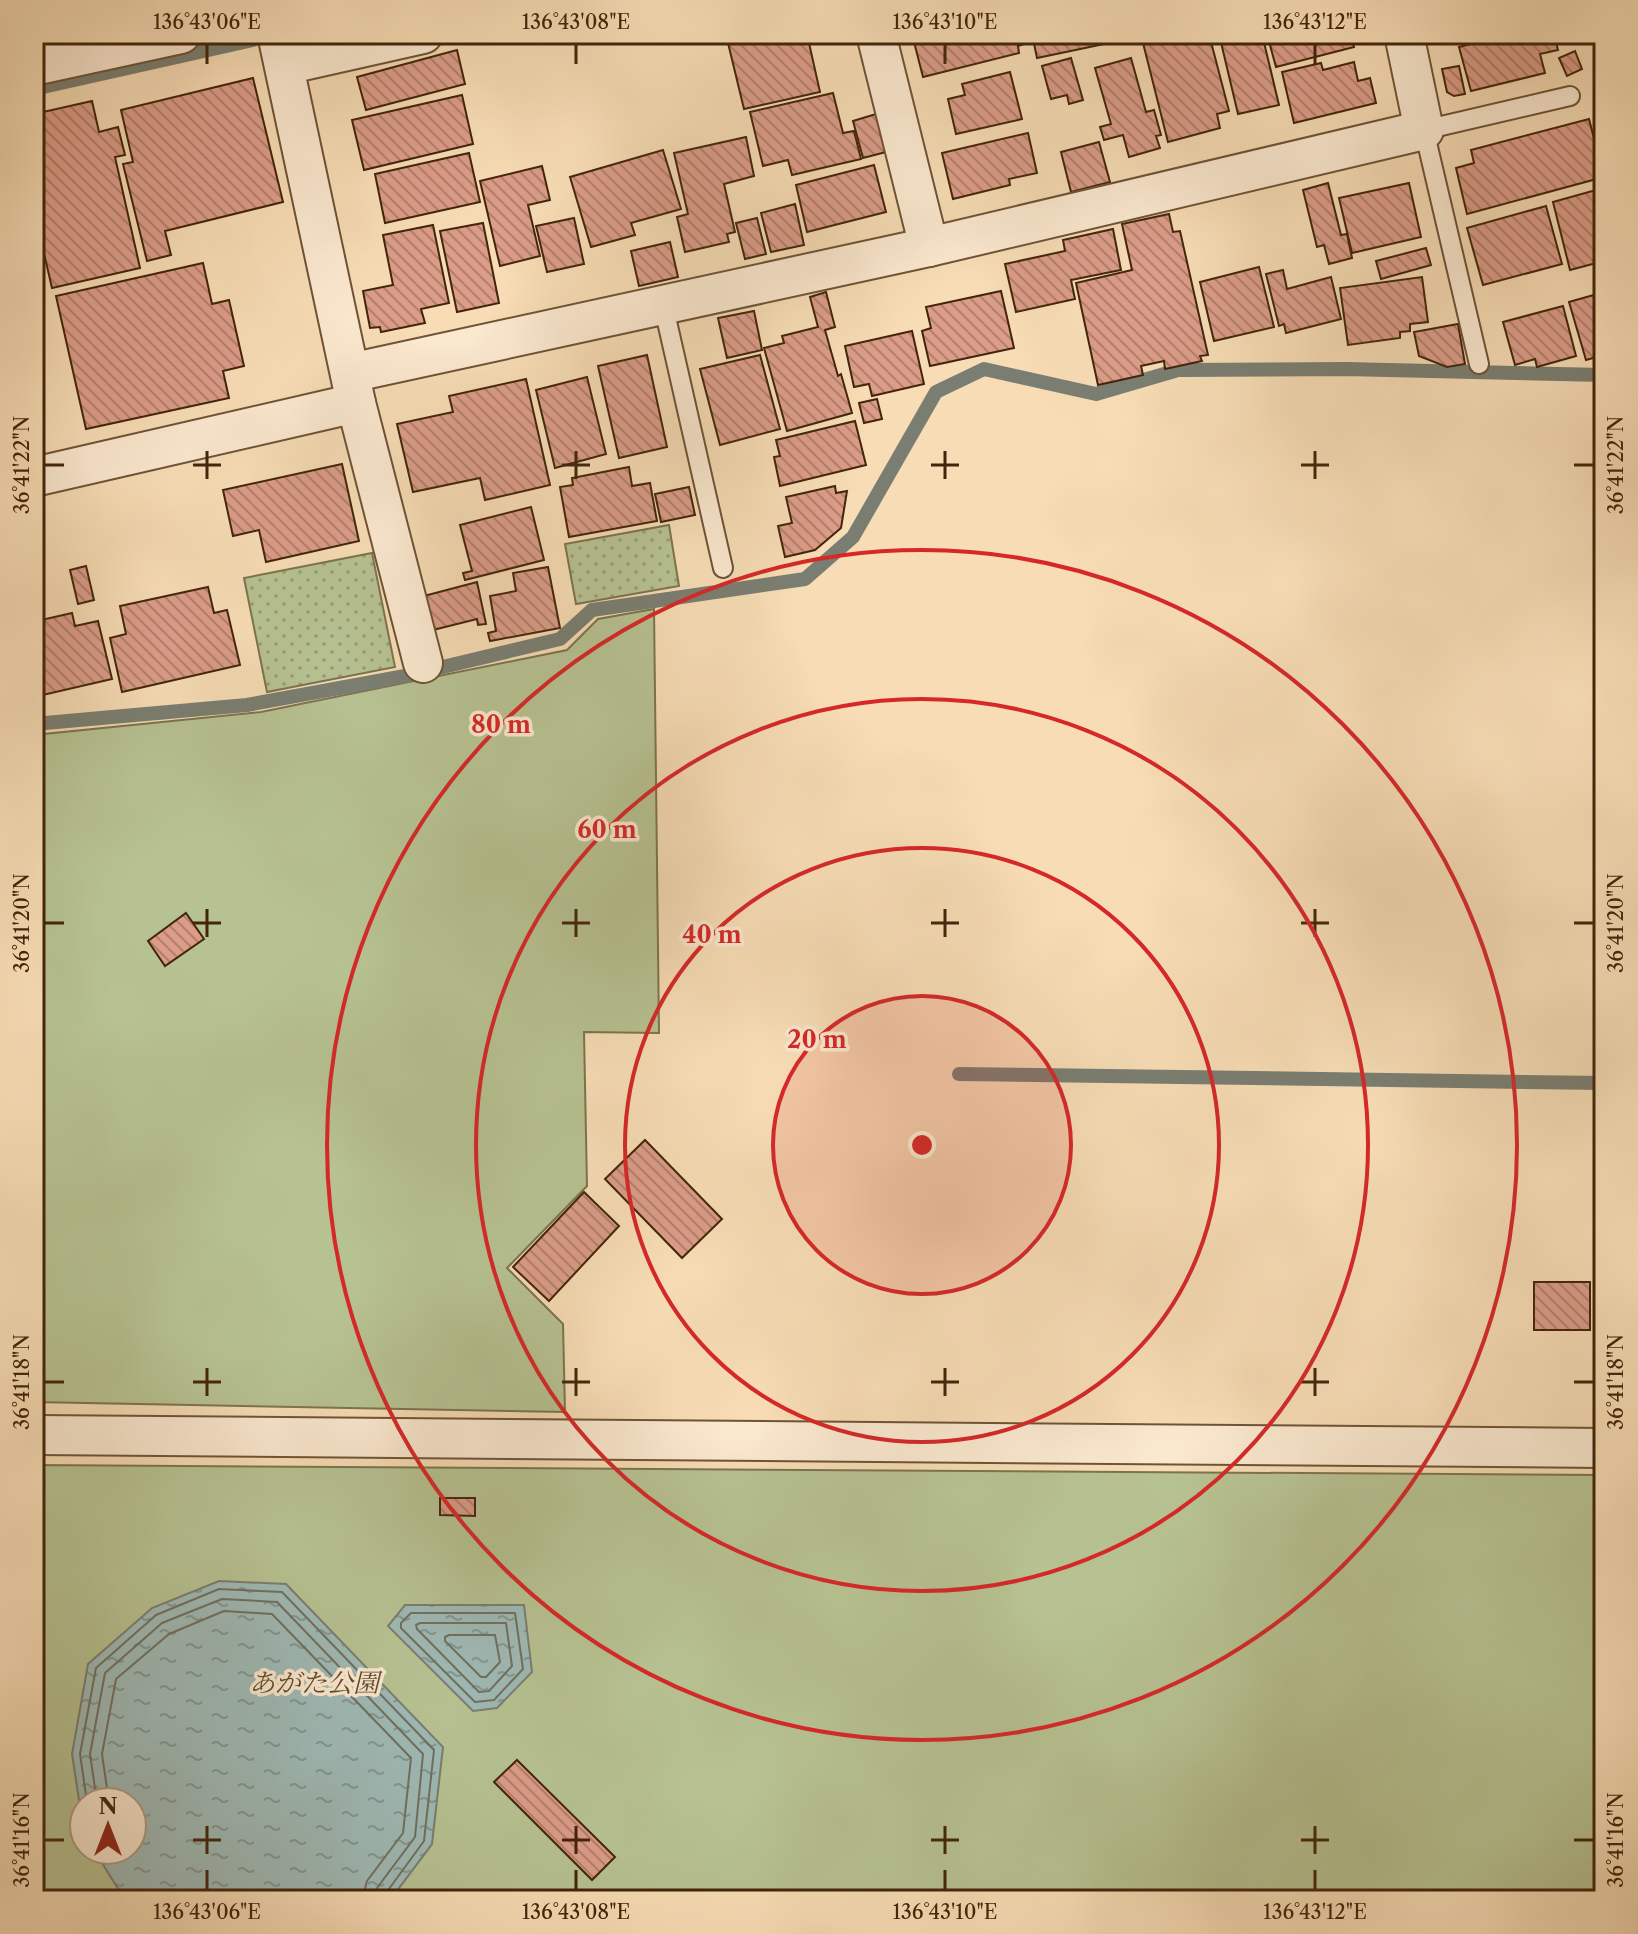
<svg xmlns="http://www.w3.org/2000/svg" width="1638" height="1934" font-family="'Libre Caslon Text','Noto Serif JP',serif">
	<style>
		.grass { fill: url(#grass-dots); stroke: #7c744e; stroke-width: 2 }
		.green { fill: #b7c292; stroke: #7c744e; stroke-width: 2; fill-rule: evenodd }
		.water { fill: url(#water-ripples); stroke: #7a7e72; stroke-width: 2 }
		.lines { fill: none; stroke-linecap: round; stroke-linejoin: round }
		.shore { stroke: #707060; stroke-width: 2 }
		.stream { stroke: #7a7e72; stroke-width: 14 }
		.building { fill: url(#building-back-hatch); stroke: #42250b; stroke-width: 2 }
		.lane-casing { stroke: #6f5336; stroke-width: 22 }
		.street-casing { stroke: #6f5336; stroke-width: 42 }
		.lane { stroke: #fae8cf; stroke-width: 18 }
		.street { stroke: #fae8cf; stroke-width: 38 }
		.ticks { fill: none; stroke: #42250b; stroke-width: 3 }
		.ring { fill: none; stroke: #d62828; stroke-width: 4 }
		.labels { text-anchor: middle; stroke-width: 7; stroke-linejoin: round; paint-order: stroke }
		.park-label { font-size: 26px; font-style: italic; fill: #5f4c2d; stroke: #fae8cf }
		.centre { fill: #d62828; stroke: #fae8cf; stroke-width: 4 }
		.ring-label { font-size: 24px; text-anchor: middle; font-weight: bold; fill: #d62828; stroke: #fae8cf; stroke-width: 7; stroke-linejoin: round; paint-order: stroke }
		.neatline { fill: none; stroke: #42250b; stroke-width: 3 }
		.ticks-label { font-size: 20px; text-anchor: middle; fill: #42250b }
	</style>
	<defs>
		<pattern id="grass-dots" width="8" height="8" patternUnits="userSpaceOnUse" patternTransform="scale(2)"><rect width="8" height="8" fill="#b7c292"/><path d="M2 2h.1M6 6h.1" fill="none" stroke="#969d75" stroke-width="1.8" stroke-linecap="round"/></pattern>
		<pattern id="water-ripples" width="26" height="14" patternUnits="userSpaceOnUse" patternTransform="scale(2)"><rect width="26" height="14" fill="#9fbab6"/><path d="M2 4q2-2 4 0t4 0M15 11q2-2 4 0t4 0" fill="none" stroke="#839792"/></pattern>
		<pattern id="building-back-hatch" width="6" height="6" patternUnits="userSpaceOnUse" patternTransform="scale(2)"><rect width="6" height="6" fill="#db9c88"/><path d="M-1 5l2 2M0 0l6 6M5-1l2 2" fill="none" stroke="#b37f6d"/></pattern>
	</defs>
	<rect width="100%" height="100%" fill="#f7dcb5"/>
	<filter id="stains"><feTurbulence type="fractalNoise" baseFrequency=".0025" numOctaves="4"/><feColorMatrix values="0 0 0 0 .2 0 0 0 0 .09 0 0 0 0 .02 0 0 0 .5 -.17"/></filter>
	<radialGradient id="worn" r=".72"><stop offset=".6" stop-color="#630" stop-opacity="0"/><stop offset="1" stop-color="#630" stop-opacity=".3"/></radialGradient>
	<g class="grass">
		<polygon points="669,525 679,586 576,604 565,544"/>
		<polygon points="372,553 395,667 267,692 244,578"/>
	</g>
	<g class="green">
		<polygon points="654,609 659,1033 584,1032 587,1186 507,1268 563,1324 565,1412 34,1402 34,735 261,712 567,650 598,619"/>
		<path d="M34,1465L1604,1475V1900H34ZM84,1802H132V1850H84Z"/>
	</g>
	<g class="water">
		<polygon points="219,1581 286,1584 443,1747 432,1844 393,1896 388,1900 125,1900 94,1850 132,1850 132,1802 84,1802 84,1833 72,1754 88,1664 152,1608"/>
		<polygon points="405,1605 524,1605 532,1672 497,1708 473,1711 388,1626"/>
	</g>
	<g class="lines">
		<g class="shore">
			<polygon points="411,1613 515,1613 523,1669 494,1700 475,1702 401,1628 401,1623"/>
			<polygon points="420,1623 506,1623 512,1666 489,1691 479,1692 417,1629 416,1625"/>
			<polygon points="449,1635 495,1635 500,1662 486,1677 481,1677 445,1641 445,1637"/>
			<polyline points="87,1802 80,1754 96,1668 156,1615 219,1589 282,1592 434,1750 424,1841 386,1893 385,1900"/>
			<polyline points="97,1802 90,1754 105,1673 162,1623 222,1599 277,1602 423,1754 415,1837 377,1888 374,1900"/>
			<polyline points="109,1802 102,1754 116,1679 169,1634 224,1611 272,1614 411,1758 403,1833 367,1881 362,1900"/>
		</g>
		<g class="stream">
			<polyline points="34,89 253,40"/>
			<polyline points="34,724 247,705 405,676 560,639 592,610 805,579 853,537 936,392 984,369 1096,394 1178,370 1346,369 1604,375"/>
			<polyline points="959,1074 1604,1083"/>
		</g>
	</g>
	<g class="building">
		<polygon points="767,34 807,34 820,92 744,109 728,43"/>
		<polygon points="912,34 1024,34 1027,43 1018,46 1019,53 923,77"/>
		<polygon points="1032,34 1107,34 1109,43 1037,58"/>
		<polygon points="1180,34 1209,34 1229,111 1217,114 1220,128 1168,142 1143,43"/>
		<polygon points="1219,34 1262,34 1279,105 1238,114"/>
		<polygon points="1267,34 1350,34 1354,47 1276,67"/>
		<polygon points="1510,34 1554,34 1558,50 1540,54 1545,73 1471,91 1459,47"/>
		<polygon points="457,50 465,84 366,110 357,77"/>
		<polygon points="1575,51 1582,69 1567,76 1559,58"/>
		<polygon points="1071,58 1083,100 1069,104 1067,95 1051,99 1042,66"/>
		<polygon points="1131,58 1146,112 1154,110 1161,135 1156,136 1160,148 1129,157 1123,135 1104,140 1100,127 1111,124 1095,68"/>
		<polygon points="1354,62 1358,81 1370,78 1376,103 1294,123 1282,72 1321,63 1323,70"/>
		<polygon points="1459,66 1465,94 1454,96 1447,92 1442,69"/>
		<polygon points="1010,72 1022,119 956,134 948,99 965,95 962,84"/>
		<polygon points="253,78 283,202 165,231 171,255 147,261 123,164 133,162 121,110"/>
		<polygon points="833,93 843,133 854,131 861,159 792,175 788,160 763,166 750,112"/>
		<polygon points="462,95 473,144 364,170 352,120"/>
		<polygon points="92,101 99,132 118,127 125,155 115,157 140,268 52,288 34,210 34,114"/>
		<polygon points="876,114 886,152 863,158 853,121"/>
		<polygon points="1589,119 1604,177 1467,214 1456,168 1474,163 1471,150"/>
		<polygon points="1028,133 1037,173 1009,179 1010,185 953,199 942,153"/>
		<polygon points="746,137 754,176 724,184 735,232 727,234 729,242 685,252 677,217 688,214 674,153"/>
		<polygon points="1099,142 1110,182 1071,192 1061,152"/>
		<polygon points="663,150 681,209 631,223 635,235 591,247 570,177"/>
		<polygon points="469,153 480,202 385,223 375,174"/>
		<polygon points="874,165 886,212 807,232 796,185"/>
		<polygon points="542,166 550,200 528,205 540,256 500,266 480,181"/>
		<polygon points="1328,183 1341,235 1347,234 1352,258 1329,264 1324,245 1317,247 1303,190"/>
		<polygon points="1409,183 1421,237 1352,253 1339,198"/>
		<polygon points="1603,188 1604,261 1570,270 1553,202"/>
		<polygon points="795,204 804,245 771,252 761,213"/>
		<polygon points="1546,206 1562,264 1483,285 1467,228"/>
		<polygon points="1169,214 1173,232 1180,231 1208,355 1200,356 1202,361 1165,369 1164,361 1141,366 1143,375 1098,385 1076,283 1132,270 1122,224"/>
		<polygon points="574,218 584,264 547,272 536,226"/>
		<polygon points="757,218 766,254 745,259 736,223"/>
		<polygon points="483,223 499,303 457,312 440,231"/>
		<polygon points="433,225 449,303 421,309 425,323 381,332 380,327 370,328 363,291 393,285 383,235"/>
		<polygon points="1113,229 1121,270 1071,280 1075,299 1016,312 1005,264 1065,251 1063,240"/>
		<polygon points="670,242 678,277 639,286 631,251"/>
		<polygon points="1426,248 1431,265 1381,279 1376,261"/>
		<polygon points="203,263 212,304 229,300 244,366 223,371 229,398 86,429 56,296"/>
		<polygon points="1259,267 1274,327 1214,341 1200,282"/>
		<polygon points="1283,270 1287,289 1331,277 1341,319 1286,333 1284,324 1279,326 1266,274"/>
		<polygon points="1422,277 1428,322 1410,324 1410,331 1400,332 1400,338 1348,345 1340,288"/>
		<polygon points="1001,291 1014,348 930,366 922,331 931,328 926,307"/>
		<polygon points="826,292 835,327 825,330 838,376 841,374 852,413 787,431 764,348 784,343 782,336 818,327 810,297"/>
		<polygon points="1604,292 1604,355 1586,360 1569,302"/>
		<polygon points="1563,306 1576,356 1537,367 1535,359 1515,365 1503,322"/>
		<polygon points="754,311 762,350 727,358 718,318"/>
		<polygon points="1458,324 1465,364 1447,367 1419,356 1414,332"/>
		<polygon points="912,331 924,384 872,396 869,384 854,387 845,346"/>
		<polygon points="647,355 667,447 619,458 598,366"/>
		<polygon points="760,355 780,429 720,445 700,369"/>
		<polygon points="587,377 606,454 555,468 536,390"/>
		<polygon points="526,379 550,485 485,500 480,478 413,492 397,424 453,412 449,396"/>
		<polygon points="877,399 882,419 864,423 859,403"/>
		<polygon points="855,421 866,465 780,486 774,457 780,456 776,440"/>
		<polygon points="342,464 359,541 266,562 259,530 233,536 223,490"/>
		<polygon points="629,467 632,486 650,483 657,521 569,537 560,487 573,485 572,478"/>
		<polygon points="835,486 836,493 847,491 841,528 815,550 785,557 778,526 792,523 786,497"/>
		<polygon points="689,487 695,515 661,522 655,494"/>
		<polygon points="531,507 544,560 465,580 463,573 472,571 460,525"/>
		<polygon points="86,566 94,600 78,604 70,570"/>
		<polygon points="548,567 560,628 490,641 488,633 496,631 490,596 516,591 513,573"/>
		<polygon points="477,582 486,624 478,625 477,619 433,630 424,596"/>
		<polygon points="208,587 214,613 227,610 240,665 122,692 110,638 126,634 120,606"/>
		<polygon points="72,613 75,626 98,621 112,679 34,697 34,630 39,629 37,621"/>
		<polygon points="186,913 204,939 165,966 148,941"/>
		<polygon points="645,1140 722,1219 682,1258 605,1179"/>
		<polygon points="584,1192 619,1226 549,1301 513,1267"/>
		<rect x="1534" y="1282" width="56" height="48"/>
		<polygon points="440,1498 475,1498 475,1516 440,1515"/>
		<polygon points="517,1760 615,1857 592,1880 494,1782"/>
	</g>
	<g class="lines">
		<g class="lane-casing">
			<g id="lane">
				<polyline points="663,304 723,568"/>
				<polyline points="1479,364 1424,130 1570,96"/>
			</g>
		</g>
		<g class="street-casing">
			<g id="street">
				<polyline points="277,34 356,403 423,663"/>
				<polyline points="876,34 929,247"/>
				<polyline points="285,65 423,34"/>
				<polyline points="34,66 181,34"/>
				<polyline points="350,373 929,247 1424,130 1404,34"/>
				<polyline points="34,477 356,403"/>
				<polyline points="34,1435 1604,1448"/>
			</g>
		</g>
		<use href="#lane" class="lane"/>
		<use href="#street" class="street"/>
	</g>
	<path class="ticks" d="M207,44V64M576,44V64M945,44V64M1315,44V64M207,451V479M576,451V479M945,451V479M1315,451V479M44,465H64M193,465H221M562,465H590M931,465H959M1301,465H1329M1574,465H1594M207,909V937M576,909V937M945,909V937M1315,909V937M44,923H64M193,923H221M562,923H590M931,923H959M1301,923H1329M1574,923H1594M207,1368V1396M576,1368V1396M945,1368V1396M1315,1368V1396M44,1382H64M193,1382H221M562,1382H590M931,1382H959M1301,1382H1329M1574,1382H1594M207,1826V1854M576,1826V1854M945,1826V1854M1315,1826V1854M44,1840H64M193,1840H221M562,1840H590M931,1840H959M1301,1840H1329M1574,1840H1594M207,1870V1890M576,1870V1890M945,1870V1890M1315,1870V1890"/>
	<circle cx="922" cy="1145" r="149" fill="#d62828" fill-opacity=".12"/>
	<g class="ring">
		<circle cx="922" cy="1145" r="149"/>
		<circle cx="922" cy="1145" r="297"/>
		<circle cx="922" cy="1145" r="446"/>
		<circle cx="922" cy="1145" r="595"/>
	</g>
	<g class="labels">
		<g class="park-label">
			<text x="314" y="1692">あがた公園</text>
		</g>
	</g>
	<circle cx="922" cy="1145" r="12" class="centre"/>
	<g class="ring-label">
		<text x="501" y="733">80 m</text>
		<text x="607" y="838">60 m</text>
		<text x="712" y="943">40 m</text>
		<text x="817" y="1048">20 m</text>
	</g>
	<rect width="1638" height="1934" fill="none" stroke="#f7dcb5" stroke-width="88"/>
	<g transform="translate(108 1826)"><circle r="38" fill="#fae8cf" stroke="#b09a81" stroke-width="2"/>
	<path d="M0-6L14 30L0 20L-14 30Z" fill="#8f2418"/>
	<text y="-12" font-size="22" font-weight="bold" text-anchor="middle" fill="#42250b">N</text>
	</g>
	<rect x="44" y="44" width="1550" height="1846" class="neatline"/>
	<g class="ticks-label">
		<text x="207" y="29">136°43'06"E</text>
		<text x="576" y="29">136°43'08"E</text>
		<text x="945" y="29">136°43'10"E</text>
		<text x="1315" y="29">136°43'12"E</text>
		<text transform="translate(22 465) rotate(-90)" y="7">36°41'22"N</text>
		<text transform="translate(1616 465) rotate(-90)" y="7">36°41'22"N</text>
		<text transform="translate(22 923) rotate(-90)" y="7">36°41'20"N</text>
		<text transform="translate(1616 923) rotate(-90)" y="7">36°41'20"N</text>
		<text transform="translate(22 1382) rotate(-90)" y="7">36°41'18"N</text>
		<text transform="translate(1616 1382) rotate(-90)" y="7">36°41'18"N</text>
		<text transform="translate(22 1840) rotate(-90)" y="7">36°41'16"N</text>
		<text transform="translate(1616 1840) rotate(-90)" y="7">36°41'16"N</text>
		<text x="207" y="1919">136°43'06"E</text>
		<text x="576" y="1919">136°43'08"E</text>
		<text x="945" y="1919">136°43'10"E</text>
		<text x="1315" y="1919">136°43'12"E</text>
	</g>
	<rect width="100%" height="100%" filter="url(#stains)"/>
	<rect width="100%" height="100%" fill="url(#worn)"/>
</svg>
